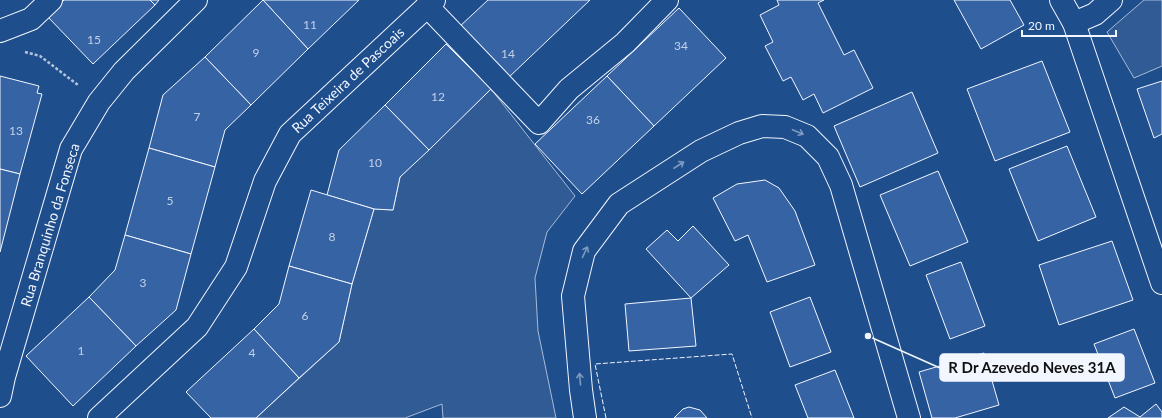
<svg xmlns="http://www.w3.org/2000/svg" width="1162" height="418" font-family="Lato,sans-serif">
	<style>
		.green { fill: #305b95; stroke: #a8bbd7 }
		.building { fill: #3563a3; stroke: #f2f6ff }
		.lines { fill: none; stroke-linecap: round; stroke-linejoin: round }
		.minor-casing { stroke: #f2f6ff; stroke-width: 24 }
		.path { stroke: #b3c4dc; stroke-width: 2.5; stroke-dasharray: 3 2; stroke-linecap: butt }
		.minor { stroke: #1f4e8c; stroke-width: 22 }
		.fence { stroke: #f2f6ff; stroke-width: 1; stroke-dasharray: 5 2; stroke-linecap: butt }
		.oneway { stroke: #7e9ac0 }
		.labels { text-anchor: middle; stroke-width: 3; stroke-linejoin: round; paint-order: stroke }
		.number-label { font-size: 12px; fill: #c3d1e8 }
		.street-label { font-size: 14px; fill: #f2f6ff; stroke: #1f4e8c }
		.leader { fill: none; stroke: #f2f6ff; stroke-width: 1.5 }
		.callout-dot { fill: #f2f6ff; stroke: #1f4e8c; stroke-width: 1.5 }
		.callout { fill: #f2f6ff; stroke: #f2f6ff; stroke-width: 1.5 }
		.callout-label { font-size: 15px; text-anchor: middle; font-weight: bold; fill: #111 }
	</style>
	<rect width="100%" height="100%" fill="#1f4e8c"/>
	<g class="green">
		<polygon points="1144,0 1162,0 1162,66 1134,78 1107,32"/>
		<polygon points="491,89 575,196 547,232 535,278 538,331 556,418 443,418 442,404 405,418 256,418 339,342 352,284 374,209 393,210 400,177"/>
	</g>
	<g class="building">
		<polygon points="64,0 150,0 155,5 93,64 47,16"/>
		<polygon points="150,0 159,0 155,5"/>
		<polygon points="263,0 359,0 308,49"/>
		<polygon points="263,0 308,49 251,105 205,57"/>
		<polygon points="488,0 590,0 507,79 458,28"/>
		<polygon points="777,0 824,0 818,3 844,55 854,50 873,88 823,113 814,94 803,100 791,77 783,81 765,46 773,42 760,15 779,5"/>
		<polygon points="954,0 1010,0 1024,25 981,49"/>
		<polygon points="679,8 726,58 654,126 607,76"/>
		<polygon points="446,44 491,89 429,150 385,105"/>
		<polygon points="205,57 251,105 225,130 215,167 149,148 163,95"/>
		<polygon points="1042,61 1070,132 995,161 967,89"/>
		<polygon points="0,76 39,86 37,93 42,94 20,174 0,169"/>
		<polygon points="607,76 654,126 582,194 535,144"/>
		<polygon points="1162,81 1162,134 1154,138 1137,89"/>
		<polygon points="912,92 938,153 860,187 834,126"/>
		<polygon points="385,105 429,150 400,177 393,210 374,209 327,195 339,150"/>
		<polygon points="1067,146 1096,217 1038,241 1009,169"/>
		<polygon points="149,148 215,167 191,254 125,235"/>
		<polygon points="0,169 20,174 0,252"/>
		<polygon points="938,171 968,242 910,266 880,195"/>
		<polygon points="765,180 779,188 795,211 815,265 767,282 748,235 735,241 713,198 737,184"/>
		<polygon points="311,190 374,209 352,284 289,266"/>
		<polygon points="693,226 729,265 691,298 646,249 667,230 678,241"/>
		<polygon points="125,235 191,254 176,310 136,346 89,297 115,270"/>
		<polygon points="1112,241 1133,300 1059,325 1039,265"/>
		<polygon points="961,262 985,326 950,339 926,275"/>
		<polygon points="289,266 352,284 339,342 299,378 254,329 279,304"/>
		<polygon points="89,297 136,346 73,406 26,356"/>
		<polygon points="810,297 831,352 790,367 770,312"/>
		<polygon points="691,298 696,346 629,351 625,304"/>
		<polygon points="254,329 299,378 256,418 211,418 186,392"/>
		<polygon points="1134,329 1155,383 1115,398 1094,344"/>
		<polygon points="984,353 999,405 955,418 932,418 919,372"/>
		<polygon points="835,370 854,418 808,418 795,385"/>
		<polygon points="1156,404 1162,412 1162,418 1108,418 1124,407 1140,417"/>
		<polygon points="689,407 700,410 707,418 674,418 683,409"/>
	</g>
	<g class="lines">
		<g class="minor-casing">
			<g id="minor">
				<polyline points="1061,0 1074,23 1162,283"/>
				<polyline points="427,6 539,123 569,89 625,43 667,0"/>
				<polyline points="1074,23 1095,14 1111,0"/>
				<polyline points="0,31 31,19 51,0"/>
				<polyline points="0,396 4,377 71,149 99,102 124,71 196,0"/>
				<polyline points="99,418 197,327 236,267 265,181 290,134 434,0"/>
				<polyline points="585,418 581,390 573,296 584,251 619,204 701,151 739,133 762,126 785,127 807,136 828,157 841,185 909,418"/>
			</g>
		</g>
		<polyline class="path" points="25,52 40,56 78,85"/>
		<use href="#minor" class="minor"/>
		<polyline class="fence" points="606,418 595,364 732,354 752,418"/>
	</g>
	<defs><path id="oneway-shaft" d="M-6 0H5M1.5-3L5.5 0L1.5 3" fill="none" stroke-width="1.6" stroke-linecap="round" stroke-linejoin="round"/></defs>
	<g class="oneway">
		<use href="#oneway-shaft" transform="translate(798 132) rotate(23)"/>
		<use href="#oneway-shaft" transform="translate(679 165) rotate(-33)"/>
		<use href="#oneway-shaft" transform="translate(585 252) rotate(-65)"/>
		<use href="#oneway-shaft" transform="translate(580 379) rotate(-95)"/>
	</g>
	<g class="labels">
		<g class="number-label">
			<text x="310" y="29">11</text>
			<text x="94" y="44">15</text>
			<text x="681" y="50">34</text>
			<text x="256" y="57">9</text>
			<text x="508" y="58">14</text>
			<text x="438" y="101">12</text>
			<text x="197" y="121">7</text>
			<text x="593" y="124">36</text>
			<text x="16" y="135">13</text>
			<text x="375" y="167">10</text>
			<text x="170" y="205">5</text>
			<text x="332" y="241">8</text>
			<text x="143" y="287">3</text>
			<text x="305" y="320">6</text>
			<text x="81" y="355">1</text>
			<text x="252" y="357">4</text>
		</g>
		<g class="street-label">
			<text transform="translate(348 80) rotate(-43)" y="5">Rua Teixeira de Pascoais</text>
			<text transform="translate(50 225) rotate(-73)" y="5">Rua Branquinho da Fonseca</text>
		</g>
	</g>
	<path class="leader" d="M868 336L940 368"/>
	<circle class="callout-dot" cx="868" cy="336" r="4"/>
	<rect class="callout" x="940" y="354" width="184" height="27" rx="4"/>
	<g class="callout-label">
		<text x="1032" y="373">R Dr Azevedo Neves 31A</text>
	</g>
	<path d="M1022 30v6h94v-6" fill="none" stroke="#f2f6ff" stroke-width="2"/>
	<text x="1028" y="30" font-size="12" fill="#f2f6ff" stroke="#1f4e8c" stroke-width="3" paint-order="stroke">20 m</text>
</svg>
